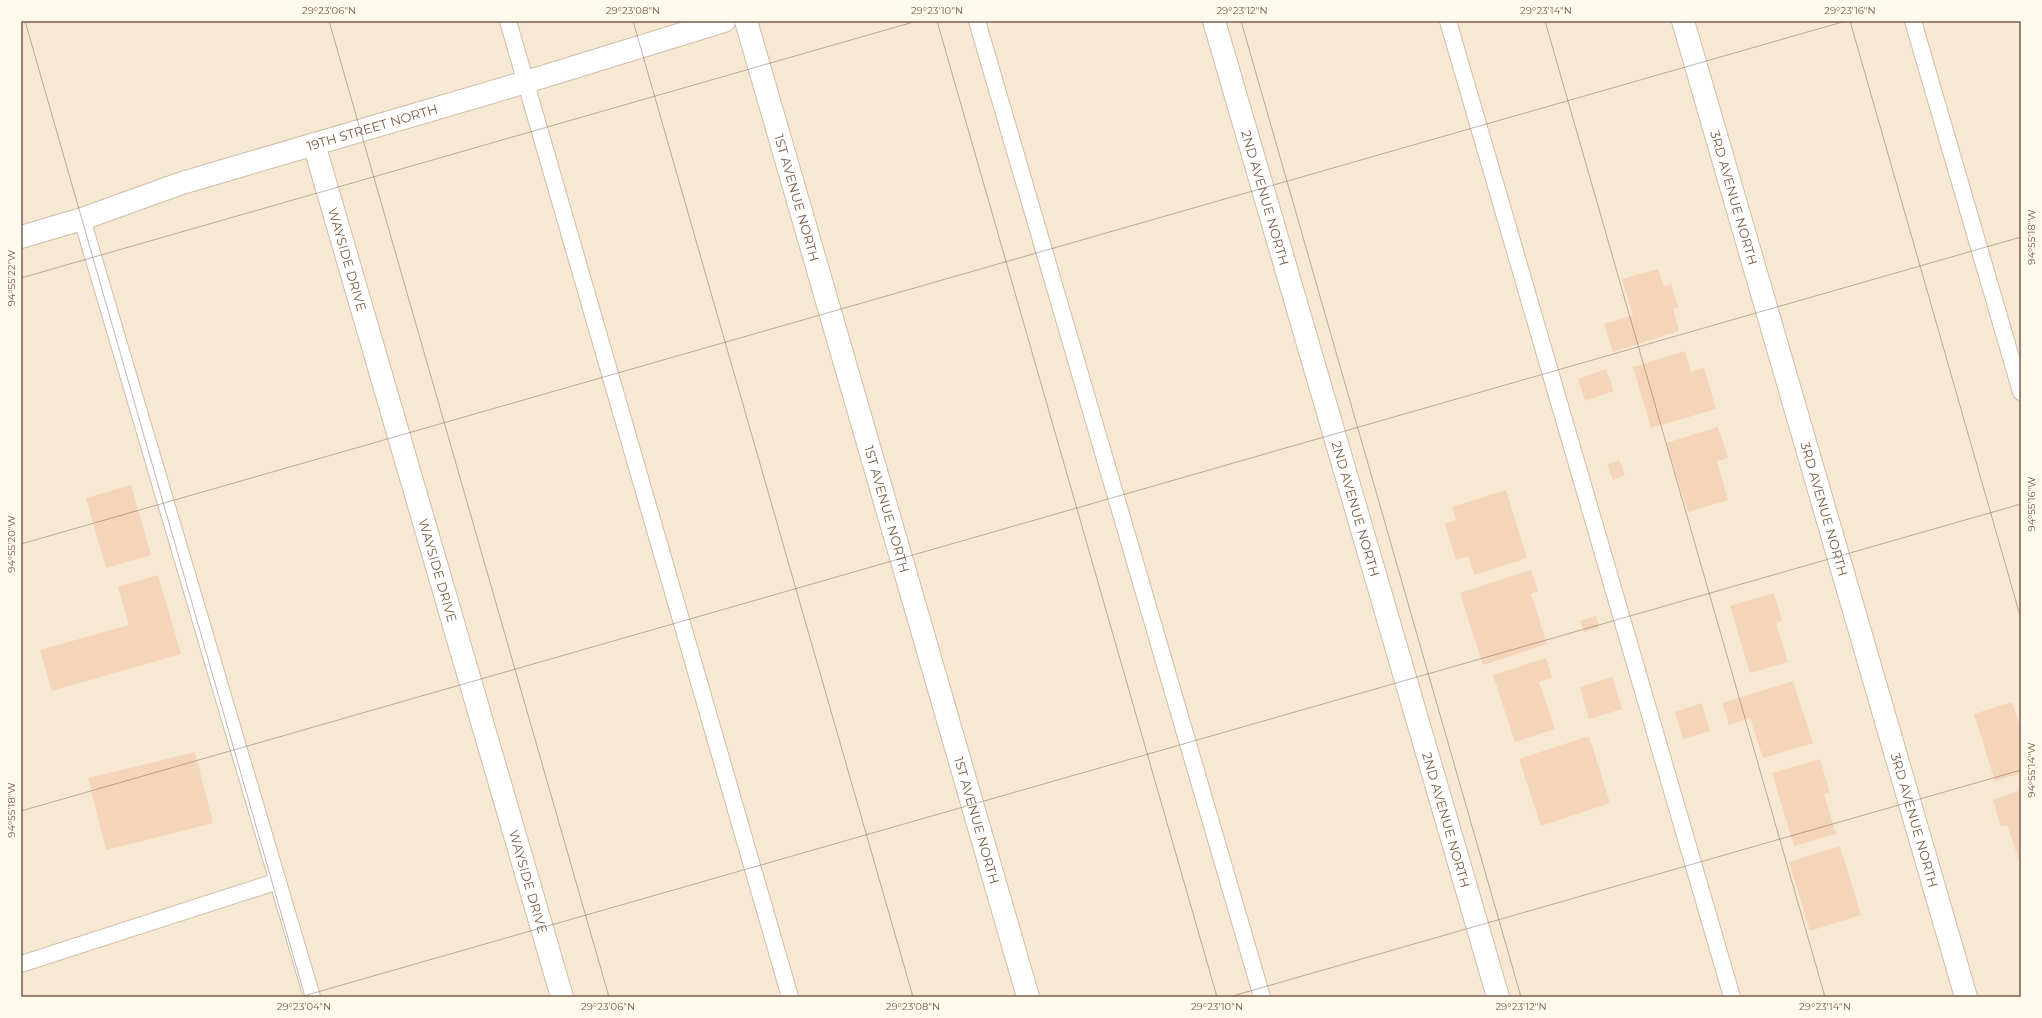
<svg xmlns="http://www.w3.org/2000/svg" width="2042" height="1018" font-family="Montserrat,sans-serif">
	<style>
		.residential { fill: #f6e8d2 }
		.building { fill: #f5d5ba }
		.lines { fill: none; stroke-linecap: round; stroke-linejoin: round }
		.lane-casing { stroke: #d0bdaa; stroke-width: 18 }
		.street-casing { stroke: #d0bdaa; stroke-width: 24 }
		.lane { stroke: #fff; stroke-width: 16 }
		.street { stroke: #fff; stroke-width: 22 }
		.ticks { fill: none; stroke: #795c48; stroke-width: 1; stroke-opacity: 0.45 }
		.labels { text-anchor: middle; stroke-width: 3.5; stroke-linejoin: round; paint-order: stroke }
		.street-label { font-size: 13px; fill: #795c48; stroke: #fff9ec }
		.neatline { fill: none; stroke: #795c48; stroke-width: 1.5 }
		.ticks-label { font-size: 10px; text-anchor: middle; fill: #795c48 }
	</style>
	<rect width="100%" height="100%" fill="#fef5e4"/>
	<rect class="residential" x="21" y="21" width="2000" height="976"/>
	<g class="building">
		<polygon points="1658,269 1664,286 1671,284 1678,307 1673,308 1679,331 1613,352 1604,324 1633,315 1622,279"/>
		<polygon points="1685,351 1691,372 1704,368 1716,409 1651,428 1633,367"/>
		<polygon points="1606,369 1614,391 1585,401 1578,379"/>
		<polygon points="1718,427 1728,458 1717,461 1728,500 1688,512 1666,443"/>
		<polygon points="1619,460 1625,475 1613,480 1607,465"/>
		<polygon points="131,485 151,555 106,568 86,498"/>
		<polygon points="1506,490 1527,558 1474,575 1468,556 1456,560 1445,524 1456,520 1452,507"/>
		<polygon points="1531,570 1538,591 1531,594 1547,644 1483,665 1460,593"/>
		<polygon points="158,575 181,654 52,691 40,650 129,625 118,587"/>
		<polygon points="1774,593 1782,621 1776,622 1788,662 1750,673 1730,606"/>
		<polygon points="1596,616 1599,628 1584,632 1580,621"/>
		<polygon points="1546,658 1552,678 1539,682 1555,729 1515,742 1493,675"/>
		<polygon points="1612,677 1622,709 1589,719 1580,687"/>
		<polygon points="1793,681 1813,743 1763,758 1750,718 1729,725 1722,703"/>
		<polygon points="2012,702 2021,730 2021,773 1995,781 1974,714"/>
		<polygon points="1702,703 1710,731 1683,739 1675,712"/>
		<polygon points="1589,736 1610,803 1541,826 1519,759"/>
		<polygon points="195,752 213,823 106,850 88,778"/>
		<polygon points="1820,759 1830,793 1824,794 1836,834 1794,846 1772,773"/>
		<polygon points="2021,790 2021,866 2007,825 2001,827 1993,800"/>
		<polygon points="1840,846 1861,915 1810,931 1789,862"/>
	</g>
	<g class="lines">
		<g class="lane-casing">
			<g id="lane">
				<polyline points="508,21 790,997"/>
				<polyline points="977,21 1262,997"/>
				<polyline points="1448,21 1732,997"/>
				<polyline points="1913,21 2021,392"/>
				<polyline points="82,219 312,997"/>
				<polyline points="21,964 278,881"/>
			</g>
		</g>
		<g class="street-casing">
			<g id="street">
				<path id="s1" d="M746,21L1028,997"/>
				<path id="s2" d="M1214,21L1498,997"/>
				<path id="s3" d="M1683,21L1966,997"/>
				<path id="s4" d="M314,144L562,997"/>
				<path id="s5" d="M21,237L82,219L182,183L526,82L724,21"/>
			</g>
		</g>
		<use href="#lane" class="lane"/>
		<use href="#street" class="street"/>
	</g>
	<path class="ticks" d="M25,21L305,997M329,21L609,997M633,21L913,997M937,21L1217,997M1241,21L1521,997M1545,21L1825,997M1850,21L2021,619M21,278L917,21M21,544L1846,21M21,811L2021,237M300,997L2021,504M1229,997L2021,770"/>
	<g class="labels">
		<g class="street-label">
			<text dy="5" stroke="none"><textPath href="#s5" startOffset="368">19TH STREET NORTH</textPath></text>
			<text dy="5" stroke="none"><textPath href="#s1" startOffset="184">1ST AVENUE NORTH</textPath></text>
			<text dy="5" stroke="none"><textPath href="#s2" startOffset="184">2ND AVENUE NORTH</textPath></text>
			<text dy="5" stroke="none"><textPath href="#s3" startOffset="184">3RD AVENUE NORTH</textPath></text>
			<text dy="5" stroke="none"><textPath href="#s4" startOffset="120">WAYSIDE DRIVE</textPath></text>
			<text dy="5" stroke="none"><textPath href="#s1" startOffset="508">1ST AVENUE NORTH</textPath></text>
			<text dy="5" stroke="none"><textPath href="#s2" startOffset="508">2ND AVENUE NORTH</textPath></text>
			<text dy="5" stroke="none"><textPath href="#s3" startOffset="508">3RD AVENUE NORTH</textPath></text>
			<text dy="5" stroke="none"><textPath href="#s4" startOffset="444">WAYSIDE DRIVE</textPath></text>
			<text dy="5" stroke="none"><textPath href="#s1" startOffset="832">1ST AVENUE NORTH</textPath></text>
			<text dy="5" stroke="none"><textPath href="#s2" startOffset="832">2ND AVENUE NORTH</textPath></text>
			<text dy="5" stroke="none"><textPath href="#s3" startOffset="832">3RD AVENUE NORTH</textPath></text>
			<text dy="5" stroke="none"><textPath href="#s4" startOffset="768">WAYSIDE DRIVE</textPath></text>
		</g>
	</g>
	<rect width="2042" height="1018" fill="none" stroke="#fff9ec" stroke-width="44"/>
	<rect x="22" y="22" width="1998" height="974" class="neatline"/>
	<g class="ticks-label">
		<text x="329" y="14">29°23'06"N</text>
		<text x="633" y="14">29°23'08"N</text>
		<text x="937" y="14">29°23'10"N</text>
		<text x="1242" y="14">29°23'12"N</text>
		<text x="1546" y="14">29°23'14"N</text>
		<text x="1850" y="14">29°23'16"N</text>
		<text transform="translate(2031 237) rotate(-90)" y="4">94°55'18"W</text>
		<text transform="translate(11 278) rotate(-90)" y="4">94°55'22"W</text>
		<text transform="translate(2031 504) rotate(-90)" y="4">94°55'16"W</text>
		<text transform="translate(11 544) rotate(-90)" y="4">94°55'20"W</text>
		<text transform="translate(2031 770) rotate(-90)" y="4">94°55'14"W</text>
		<text transform="translate(11 810) rotate(-90)" y="4">94°55'18"W</text>
		<text x="304" y="1010">29°23'04"N</text>
		<text x="608" y="1010">29°23'06"N</text>
		<text x="913" y="1010">29°23'08"N</text>
		<text x="1217" y="1010">29°23'10"N</text>
		<text x="1521" y="1010">29°23'12"N</text>
		<text x="1825" y="1010">29°23'14"N</text>
	</g>
</svg>
